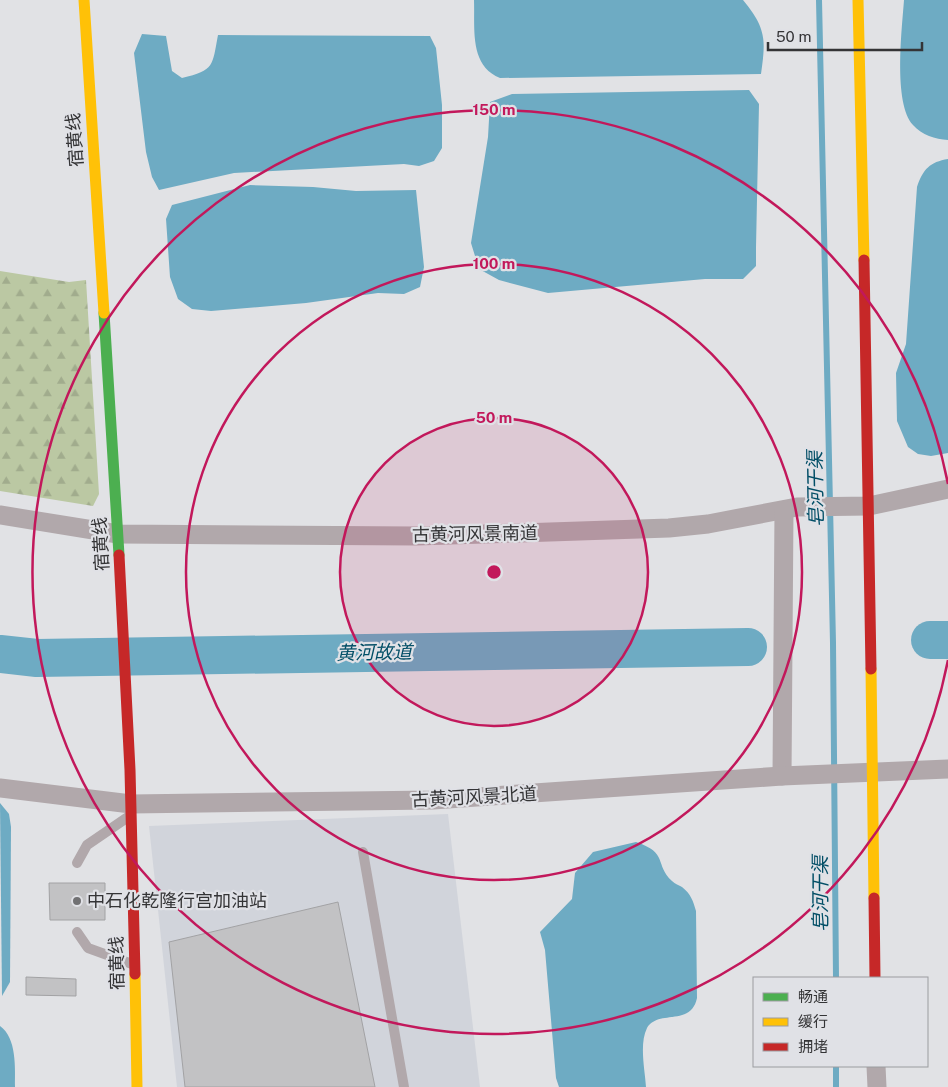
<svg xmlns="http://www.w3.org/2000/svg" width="948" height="1087" font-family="'Public Sans','Noto Sans SC',sans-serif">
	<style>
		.built { fill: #d1d4db }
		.forest { fill: url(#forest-firs) }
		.water { fill: #6eabc3 }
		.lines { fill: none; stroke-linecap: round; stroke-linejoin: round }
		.stream { stroke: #6eabc3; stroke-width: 6 }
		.river { stroke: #6eabc3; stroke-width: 38 }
		.building { fill: #c2c2c4; stroke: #a2a2a4 }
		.lane { stroke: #b1a8ab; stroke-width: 10 }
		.street { stroke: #b1a8ab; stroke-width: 19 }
		.fast { stroke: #4caf50; stroke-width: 11 }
		.slow { stroke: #ffc107; stroke-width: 11 }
		.jam { stroke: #c62828; stroke-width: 11 }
		.ring { fill: none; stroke: #c2185b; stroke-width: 2.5 }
		.poi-dot { fill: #717173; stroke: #e0e1e6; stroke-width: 2 }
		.labels { text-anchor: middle; stroke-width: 4.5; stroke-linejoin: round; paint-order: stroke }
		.street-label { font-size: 18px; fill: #343436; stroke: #e0e1e6 }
		.poi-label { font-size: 18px; fill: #343436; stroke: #e0e1e6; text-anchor: start }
		.water-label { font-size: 19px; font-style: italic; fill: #024e66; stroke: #e0e1e6 }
		.centre { fill: #c2185b; stroke: #e0e1e6; stroke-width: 2.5 }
		.ring-label { font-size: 15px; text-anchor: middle; font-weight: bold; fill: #c2185b; stroke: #e0e1e6; stroke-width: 4.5; stroke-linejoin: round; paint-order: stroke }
	</style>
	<defs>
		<pattern id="forest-firs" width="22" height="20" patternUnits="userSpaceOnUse" patternTransform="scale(1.25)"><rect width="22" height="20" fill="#bbc8a3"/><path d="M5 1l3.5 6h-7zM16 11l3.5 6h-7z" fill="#a1ac8d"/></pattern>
	</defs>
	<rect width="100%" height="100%" fill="#e1e2e5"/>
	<polygon class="built" points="448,814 480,1087 177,1087 149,826"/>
	<polygon class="forest" points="0,271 69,282 86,280 99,494 93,506 0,491"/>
	<g class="water">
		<path d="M474,0H743C766,28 766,39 761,74L500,78C469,66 475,28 474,0Z"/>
		<path d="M904,0H948V140C935,139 922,135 913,125C893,103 902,29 904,0Z"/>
		<path d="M142,34L166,36L172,71L182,78C215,70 212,66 218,35L430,36L436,48L442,105V148L434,161L419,166L404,164L234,173L159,190L152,177L146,152L134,53Z"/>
		<polygon points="749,90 759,104 756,247 756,266 743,279 705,279 548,293 499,280 479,269 471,243 488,137 490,102 512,94"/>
		<path d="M948,159V453L931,456L918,454L908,447L897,421L896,373L906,344L917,187C923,169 930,162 948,159Z"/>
		<polygon points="250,185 313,187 356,191 416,190 424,267 420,287 404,294 378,293 306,303 211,311 192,309 178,299 170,277 166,219 172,205"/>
		<polygon points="0,803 9,814 11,827 10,982 2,996"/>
		<path d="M636,842C669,853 654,864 672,881C675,884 679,885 682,887C691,894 693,901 696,911L697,998C691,1027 658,1009 647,1028C639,1044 645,1070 646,1087H559L556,1078L545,950L540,932L572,899L575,873L593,852Z"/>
		<path d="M0,1026C17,1038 15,1068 15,1087H0Z"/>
	</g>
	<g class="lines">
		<g class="stream">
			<polyline points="819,0 833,643 836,978"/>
			<polyline points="836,1066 836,1087"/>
		</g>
		<g class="river">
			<polyline points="930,640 948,640"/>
			<polyline points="0,654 37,658 748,647"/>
		</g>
	</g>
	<g class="building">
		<polygon points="49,883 105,883 105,920 50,920"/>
		<polygon points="338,902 375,1087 185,1087 169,942"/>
		<polygon points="26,977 76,979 76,996 26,995"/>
	</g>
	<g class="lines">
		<g class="lane">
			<polyline points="363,852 404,1087"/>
			<polyline points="77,863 87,845 128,817"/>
			<polyline points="77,932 88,948 132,964"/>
		</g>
		<g class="street">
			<polyline points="0,515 118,534 416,536 520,533 669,528 708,524 797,507 869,506 948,489"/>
			<polyline points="782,776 784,510"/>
			<polyline points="0,788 131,804 433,800 782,776 948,769"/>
			<polyline points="876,1066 877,1087"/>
		</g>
		<polyline class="fast" points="104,313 119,555"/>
		<g class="slow">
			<polyline points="84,0 104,313"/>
			<polyline points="858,0 864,260"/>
			<polyline points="871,669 874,898"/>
			<polyline points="135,974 137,1087"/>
		</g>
		<g class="jam">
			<polyline points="864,260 871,669"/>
			<polyline points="119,555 130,770 135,974"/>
			<polyline points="874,898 875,978"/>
		</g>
	</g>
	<circle cx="494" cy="572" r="154" fill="#c2185b" fill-opacity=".12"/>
	<g class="ring">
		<circle cx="494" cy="572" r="154"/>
		<circle cx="494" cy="572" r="308"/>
		<path d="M948 660A462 462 0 1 1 948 484"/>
	</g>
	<circle class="poi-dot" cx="77" cy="901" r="5"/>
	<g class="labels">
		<g class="street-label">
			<text transform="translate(75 140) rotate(-94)" y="6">宿黄线</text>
			<text transform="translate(475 534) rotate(-1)" y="6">古黄河风景南道</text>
			<text transform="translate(101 544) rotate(-93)" y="6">宿黄线</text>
			<text transform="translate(474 797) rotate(-3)" y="6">古黄河风景北道</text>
			<text transform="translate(117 963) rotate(-91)" y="6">宿黄线</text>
		</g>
		<g class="poi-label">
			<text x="87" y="907">中石化乾隆行宫加油站</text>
		</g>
		<g class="water-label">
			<text transform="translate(815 489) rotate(-91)" y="7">皂河干渠</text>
			<text transform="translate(374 652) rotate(-1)" y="7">黄河故道</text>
			<text transform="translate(820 894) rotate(-90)" y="7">皂河干渠</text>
		</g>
	</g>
	<circle cx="494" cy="572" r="8" class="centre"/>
	<g class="ring-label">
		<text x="494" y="115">150 m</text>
		<text x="494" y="269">100 m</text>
		<text x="494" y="423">50 m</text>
	</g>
	<rect x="753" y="977" width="175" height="90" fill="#e0e1e6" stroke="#9b9ca0"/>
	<rect x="763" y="993" width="25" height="8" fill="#4caf50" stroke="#9b9ca0"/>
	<text x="798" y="1002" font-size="15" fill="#343436">畅通</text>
	<rect x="763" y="1018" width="25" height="8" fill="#ffc107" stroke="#9b9ca0"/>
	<text x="798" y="1027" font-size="15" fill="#343436">缓行</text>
	<rect x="763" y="1043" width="25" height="8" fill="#c62828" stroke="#9b9ca0"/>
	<text x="798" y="1052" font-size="15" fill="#343436">拥堵</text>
	<path d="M768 42v8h154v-8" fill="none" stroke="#343436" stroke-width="2.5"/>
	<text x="776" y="42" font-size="15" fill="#343436" stroke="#e0e1e6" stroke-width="4" paint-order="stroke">50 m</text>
</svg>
